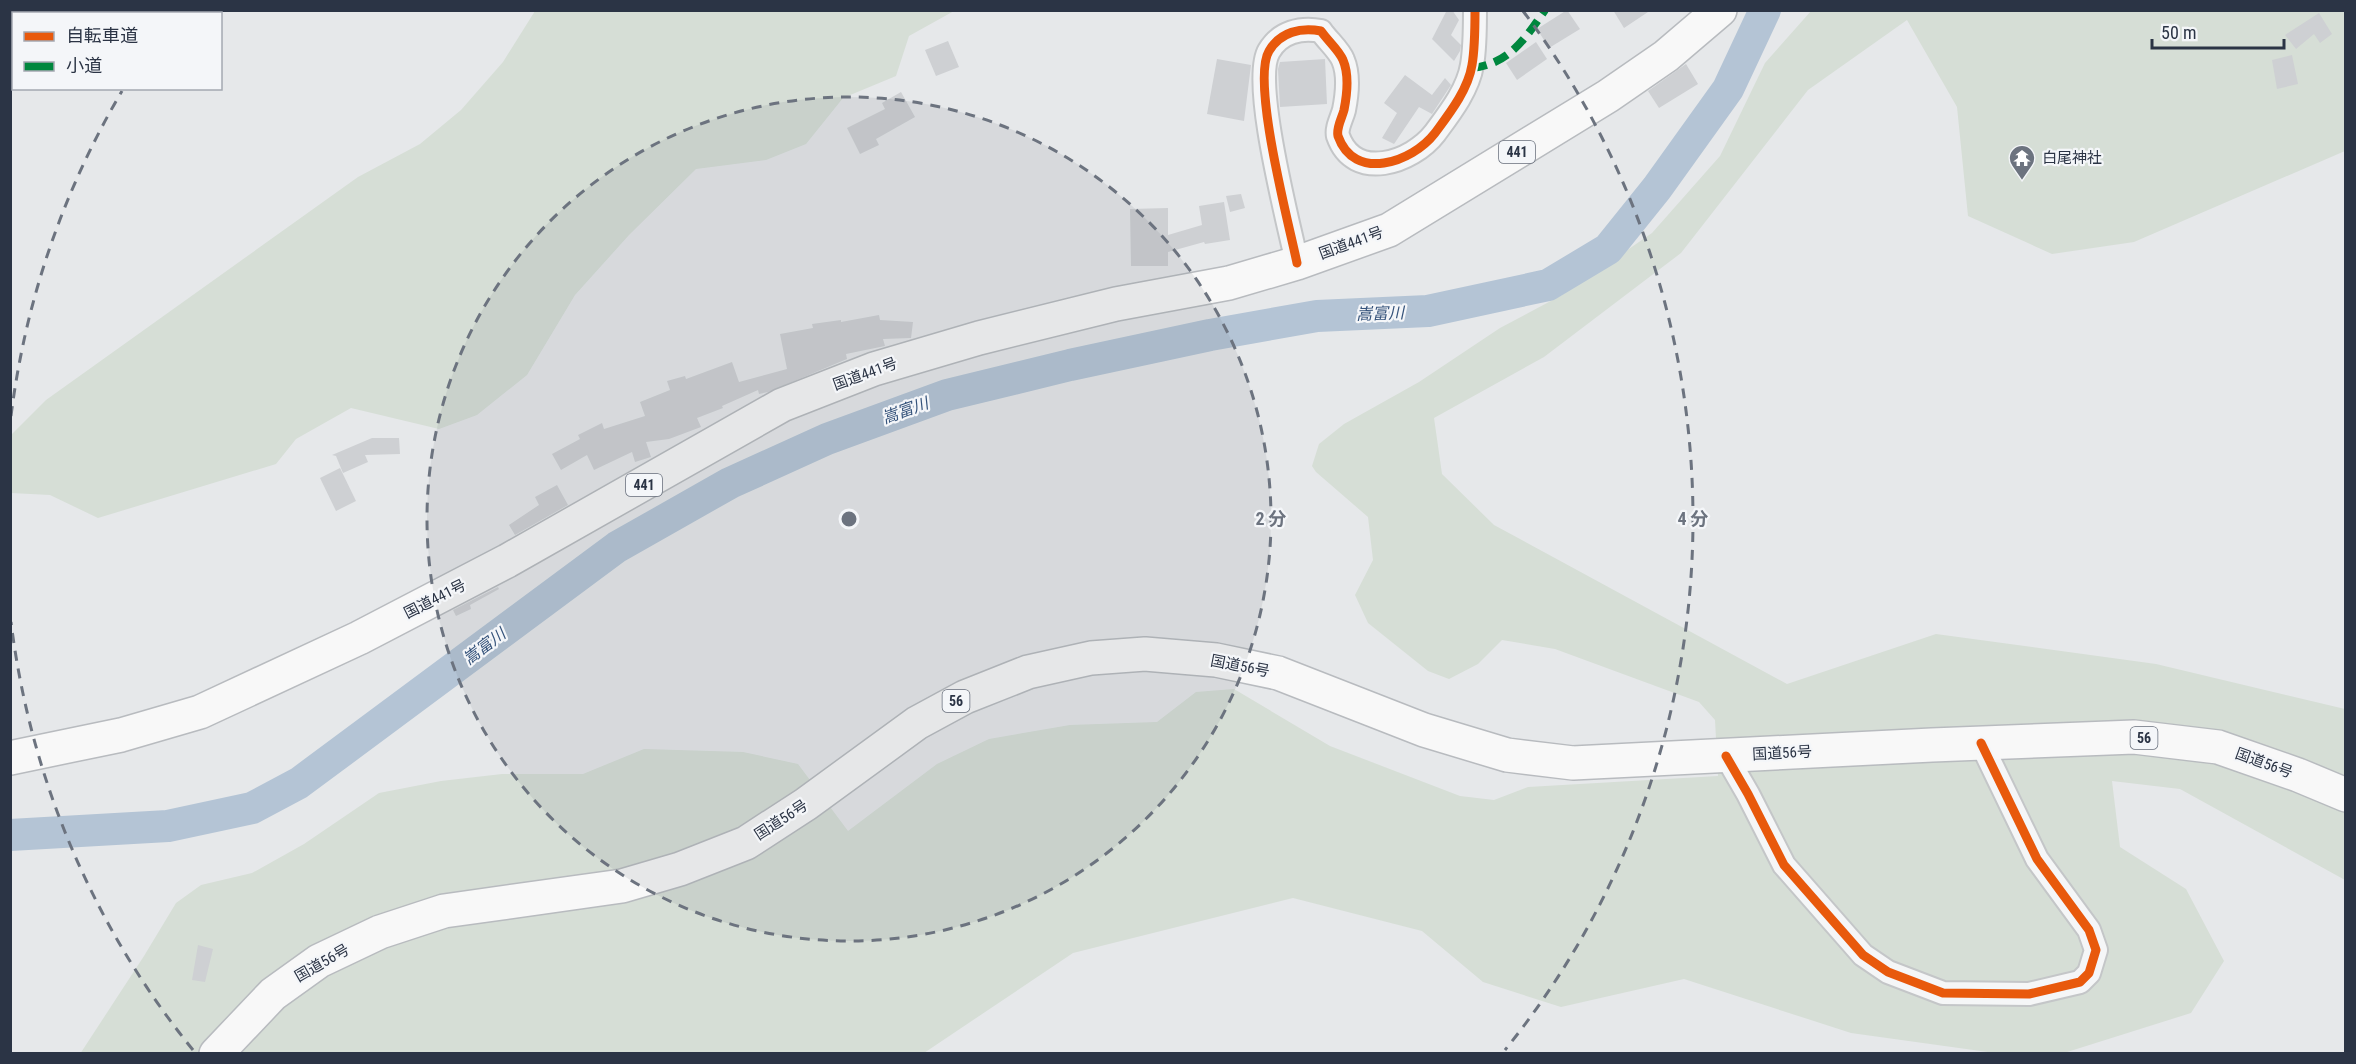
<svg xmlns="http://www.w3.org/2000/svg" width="2356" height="1064" font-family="'Roboto Condensed','Noto Sans JP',sans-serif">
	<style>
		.green { fill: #d6ded6 }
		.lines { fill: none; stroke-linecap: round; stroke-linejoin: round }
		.river { stroke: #b4c4d5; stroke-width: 32 }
		.building { fill: #ced0d3 }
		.minor-casing { stroke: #c4c6c8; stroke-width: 26 }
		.highway-casing { stroke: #b8bbbf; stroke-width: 36 }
		.minor { stroke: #f5f6f7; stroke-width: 22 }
		.highway { stroke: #f8f8f8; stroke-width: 33 }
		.quiet { stroke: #00873e; stroke-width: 8; stroke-dasharray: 15 8; stroke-linecap: butt }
		.cycleway-casing { stroke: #f4f6f9; stroke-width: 13 }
		.cycleway { stroke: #e8590c; stroke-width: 9 }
		.ring { fill: none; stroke: #6c737f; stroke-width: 3; stroke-dasharray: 10 8 }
		.labels { text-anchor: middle; stroke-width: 4.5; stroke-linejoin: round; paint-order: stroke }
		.shield { fill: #f4f6f9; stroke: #676e7b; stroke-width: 1.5 }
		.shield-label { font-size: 14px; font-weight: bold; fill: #2b3445 }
		.poi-label { font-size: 15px; fill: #2b3445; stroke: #f4f6f9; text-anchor: start }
		.street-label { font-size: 15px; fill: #2b3445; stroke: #f4f6f9 }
		.water-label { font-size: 16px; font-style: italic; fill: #34527a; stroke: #f4f6f9 }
		.centre { fill: #6c737f; stroke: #f4f6f9; stroke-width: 3 }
		.ring-label { font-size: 18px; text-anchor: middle; font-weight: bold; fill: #6c737f; stroke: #f4f6f9; stroke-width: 4.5; stroke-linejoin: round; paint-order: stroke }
	</style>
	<rect width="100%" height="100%" fill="#e6e8ea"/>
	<g class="green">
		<polygon points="10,11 11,10 149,11 144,14 14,14 13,67 11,68"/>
		<polygon points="535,11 954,11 909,36 896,76 843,98 806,144 766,160 696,169 629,235 575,295 527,375 477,415 439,429 351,408 296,439 276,464 98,518 50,495 11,493 11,435 46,400 358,177 420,144 461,110 503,62"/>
		<polygon points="1811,11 2345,11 2345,151 2134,242 2052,254 1968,216 1957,107 1907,20 1808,90 1681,253 1544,357 1434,418 1442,474 1494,525 1787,684 1936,634 2156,664 2345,709 2345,880 2180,789 2112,781 2120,847 2186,889 2224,961 2191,1013 2064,1053 2002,1054 1851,1033 1684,979 1561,1007 1483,982 1422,931 1293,898 1073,953 924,1053 80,1054 144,956 176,903 201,885 252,873 304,844 379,793 441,781 502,774 583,774 644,749 743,752 798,764 848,831 937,764 989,739 1070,725 1157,722 1196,692 1234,689 1330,746 1460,796 1494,800 1528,787 1718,776 1715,720 1699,702 1555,649 1502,640 1478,664 1449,679 1428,671 1368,623 1355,595 1373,560 1368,517 1316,472 1312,466 1319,444 1344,424 1419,382 1500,328 1562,295 1652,233 1720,156 1765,63"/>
	</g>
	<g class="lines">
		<polyline class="river" points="10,835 168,826 252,808 299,783 617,547 730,483 827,439 947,395 1070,365 1210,335 1317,316 1428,311 1548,285 1608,249 1657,188 1728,89 1765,10"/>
	</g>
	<g class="building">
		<polygon points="1447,10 1452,10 1459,20 1451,35 1461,45 1460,51 1454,61 1432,39"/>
		<polygon points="1567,10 1580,29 1549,48 1537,29"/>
		<polygon points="1613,10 1651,10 1624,28"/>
		<polygon points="2319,13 2332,34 2320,43 2314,34 2296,49 2285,35"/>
		<polygon points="948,41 959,67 936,76 925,50"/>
		<polygon points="1536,42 1547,59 1517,80 1506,63"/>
		<polygon points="2292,55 2298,84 2277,89 2272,60"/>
		<polygon points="1217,59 1251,65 1244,121 1207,114"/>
		<polygon points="1325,59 1327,104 1280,107 1278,69 1280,62"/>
		<polygon points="1686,64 1698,84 1659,108 1648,91"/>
		<polygon points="1405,75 1432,95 1445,78 1451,85 1432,114 1419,107 1394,144 1382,138 1397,113 1384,103"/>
		<polygon points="901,92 915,117 876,139 879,145 860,154 847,128 885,109 882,103"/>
		<polygon points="1241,194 1245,208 1230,212 1226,196"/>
		<polygon points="1224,202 1230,240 1205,244 1204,242 1168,252 1168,266 1131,266 1130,209 1168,208 1168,235 1202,225 1199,206"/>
		<polygon points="879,315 880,320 913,322 911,338 883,339 885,346 846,354 847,359 768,392 759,394 758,390 722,406 723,408 697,418 701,427 669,439 646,442 651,457 635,462 632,452 594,470 587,455 561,470 552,454 580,439 578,435 602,423 604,429 645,416 640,402 670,390 667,381 685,376 686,379 732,362 739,382 787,369 780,334 813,328 812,324 841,320 841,322"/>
		<polygon points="372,438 399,438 400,454 365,455 368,462 343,473 336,456 332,455"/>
		<polygon points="340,468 356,501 336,511 320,478"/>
		<polygon points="557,485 568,505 515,535 509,525 539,505 535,497"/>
		<polygon points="498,587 499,589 470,605 471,609 456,616 453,610"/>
		<polygon points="198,945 213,949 205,982 192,980"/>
	</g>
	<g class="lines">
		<g class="minor-casing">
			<g id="minor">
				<path d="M1297,263C1289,224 1251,81 1269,51C1280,32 1301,27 1321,31C1327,40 1339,50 1343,60C1349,74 1347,95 1344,110C1342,118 1336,128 1338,136C1354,182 1412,163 1435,133C1449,114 1468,90 1472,65C1475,48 1475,28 1475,10"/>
				<polyline points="1726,756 1748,794 1784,865 1863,955 1888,972 1943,993 2029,994 2080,982 2089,973 2096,950 2089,930 2037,859 1981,743"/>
			</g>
		</g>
		<g class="highway-casing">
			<g id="highway">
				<polyline points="10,758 121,735 200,712 359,638 507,561 782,405 874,369 979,338 1116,304 1229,283 1297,263 1389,230 1608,96 1666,56 1720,10"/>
				<polyline points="216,1054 273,994 319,961 380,932 444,911 622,886 680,869 746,843 806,804 917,723 965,697 1028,672 1091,658 1145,654 1216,660 1278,673 1424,730 1507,755 1573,763 1932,745 2134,737 2218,747 2298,775 2346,795"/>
			</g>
		</g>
		<use href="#minor" class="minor"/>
		<use href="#highway" class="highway"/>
		<path class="quiet" d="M1472,68C1509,64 1525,39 1545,10"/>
		<g class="cycleway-casing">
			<g id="cycleway">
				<path d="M1297,263C1289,224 1251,81 1269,51C1280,32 1301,27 1321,31C1327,40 1339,50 1343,60C1349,74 1347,95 1344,110C1342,118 1336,128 1338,136C1354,182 1412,163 1435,133C1449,114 1468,90 1472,65C1475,48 1475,28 1475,10"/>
				<polyline points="1726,756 1748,794 1784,865 1863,955 1888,972 1943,993 2029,994 2080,982 2089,973 2096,950 2089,930 2037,859 1981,743"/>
			</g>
		</g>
		<use href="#cycleway" class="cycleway"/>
	</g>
	<circle cx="849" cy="519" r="422" fill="#6c737f" fill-opacity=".12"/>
	<g class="ring">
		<circle cx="849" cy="519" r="422"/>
		<path d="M193 1050A844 844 0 0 1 11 622M11 416A844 844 0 0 1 122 91M1523 11A844 844 0 0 1 1505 1050"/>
	</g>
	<defs>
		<g id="temple-pin" transform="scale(1.35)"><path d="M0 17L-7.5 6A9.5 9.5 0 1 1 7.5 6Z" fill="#6c737f" stroke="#f4f6f9"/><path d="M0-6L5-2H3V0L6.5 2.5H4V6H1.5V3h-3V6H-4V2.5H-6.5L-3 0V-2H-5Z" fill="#fff"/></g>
	</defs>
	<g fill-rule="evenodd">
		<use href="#temple-pin" x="2022" y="158"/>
	</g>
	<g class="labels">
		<g class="shield">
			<rect x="1499" y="141" width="36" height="22" rx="4.5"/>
			<rect x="626" y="474" width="36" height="22" rx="4.5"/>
			<rect x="942.5" y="690" width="27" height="22" rx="4.5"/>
			<rect x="2130.5" y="727" width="27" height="22" rx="4.5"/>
		</g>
		<g class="shield-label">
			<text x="1517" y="157">441</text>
			<text x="644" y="490">441</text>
			<text x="956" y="706">56</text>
			<text x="2144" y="743">56</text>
		</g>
		<g class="poi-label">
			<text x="2042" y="163">白尾神社</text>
		</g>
		<g class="street-label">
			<text transform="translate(1351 243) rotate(-20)" y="5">国道441号</text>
			<text transform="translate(865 374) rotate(-20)" y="5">国道441号</text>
			<text transform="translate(435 599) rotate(-27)" y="5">国道441号</text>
			<text transform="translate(1240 666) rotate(11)" y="5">国道56号</text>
			<text transform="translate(1782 753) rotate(-3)" y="5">国道56号</text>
			<text transform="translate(2264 763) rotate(20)" y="5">国道56号</text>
			<text transform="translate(781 820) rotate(-33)" y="5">国道56号</text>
			<text transform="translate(322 963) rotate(-30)" y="5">国道56号</text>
		</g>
		<g class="water-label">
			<text transform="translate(1380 313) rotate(-2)" y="6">嵩富川</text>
			<text transform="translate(905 410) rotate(-20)" y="6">嵩富川</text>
			<text transform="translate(484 646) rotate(-37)" y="6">嵩富川</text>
		</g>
	</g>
	<circle cx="849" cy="519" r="9" class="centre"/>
	<g class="ring-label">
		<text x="1271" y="525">2 分</text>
		<text x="1693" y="525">4 分</text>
	</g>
	<rect width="2356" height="1064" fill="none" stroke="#2b3445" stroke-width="24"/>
	<rect x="12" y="12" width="210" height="78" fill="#f4f6f9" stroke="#a4a8b1" stroke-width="1.5"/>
	<rect x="24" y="32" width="30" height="9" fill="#e8590c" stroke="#a4a8b1" stroke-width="1.5"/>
	<text x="66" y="42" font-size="18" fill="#2b3445">自転車道</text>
	<rect x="24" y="62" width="30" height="9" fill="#00873e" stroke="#a4a8b1" stroke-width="1.5"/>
	<text x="66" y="72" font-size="18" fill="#2b3445">小道</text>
	<path d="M2152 39v9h132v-9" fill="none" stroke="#2b3445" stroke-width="3"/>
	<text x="2161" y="39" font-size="18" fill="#2b3445" stroke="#f4f6f9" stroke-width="4.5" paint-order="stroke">50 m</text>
</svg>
